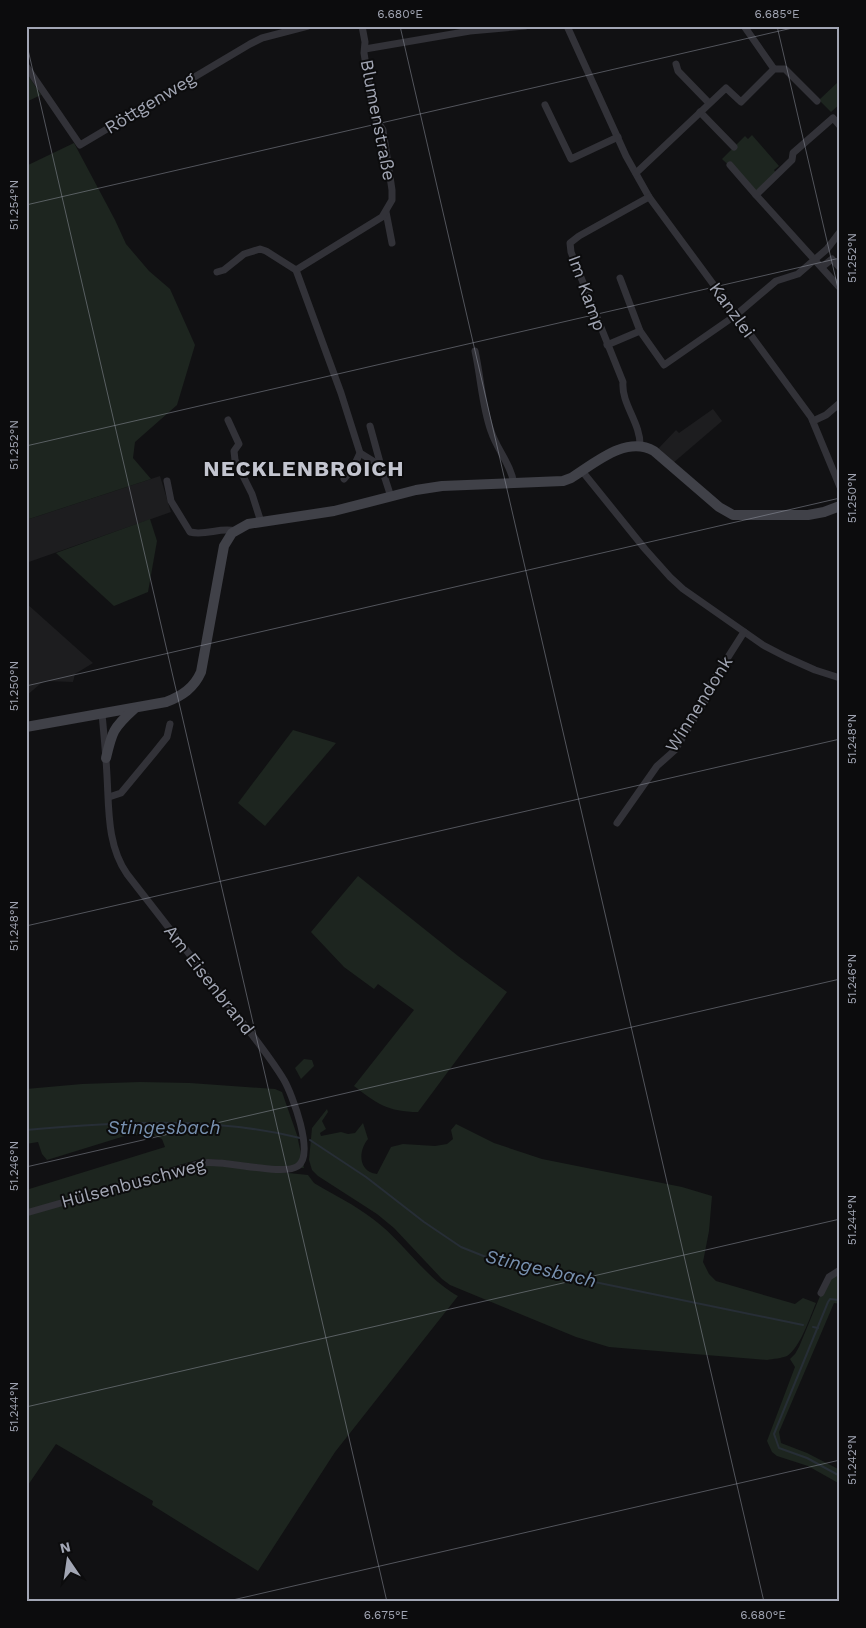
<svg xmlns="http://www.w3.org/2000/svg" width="866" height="1628" font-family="'Work Sans',sans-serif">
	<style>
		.built { fill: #1d1d1f }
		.green { fill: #1d251f }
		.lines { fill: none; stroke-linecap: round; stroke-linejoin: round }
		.stream { stroke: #272e36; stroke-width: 2 }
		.street { stroke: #323238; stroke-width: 7 }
		.secondary { stroke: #404148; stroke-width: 10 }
		.ticks { fill: none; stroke: #a2a6b4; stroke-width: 1; stroke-opacity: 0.45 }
		.labels { text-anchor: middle; stroke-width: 4; stroke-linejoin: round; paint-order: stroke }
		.street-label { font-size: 18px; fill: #a2a6b4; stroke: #0c0c0d }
		.water-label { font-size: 19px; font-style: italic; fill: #7891b0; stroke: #0c0c0d }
		.district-label { font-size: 22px; font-weight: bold; letter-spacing: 1px; fill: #c3c5cf; stroke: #0c0c0d }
		.neatline { fill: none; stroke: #a2a6b4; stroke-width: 2 }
		.ticks-label { font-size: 12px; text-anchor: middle; fill: #a2a6b4 }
	</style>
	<rect width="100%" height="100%" fill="#111113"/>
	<g class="built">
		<polygon points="713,409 722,421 673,463 658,449 676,430 679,433"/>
		<polygon points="160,476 171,512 26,563 26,520"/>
		<polygon points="26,603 93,663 75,674 73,682 46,681 40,684 26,696"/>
	</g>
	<g class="green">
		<polygon points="26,72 41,95 26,102"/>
		<polygon points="838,82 840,84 840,104 831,112 819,100"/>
		<polygon points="752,135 779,166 774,170 776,173 757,192 722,159 745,136 748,139"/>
		<polygon points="74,143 115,220 126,244 149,271 170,289 195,345 177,405 135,442 133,458 151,479 26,520 26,166"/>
		<polygon points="150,519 157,541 148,592 114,606 56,553"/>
		<polygon points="293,730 336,743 265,826 238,803"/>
		<path d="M358,876L458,956L507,992L418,1112C388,1112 376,1103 354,1086L414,1010L378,984L374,989L344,967L311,932Z"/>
		<polygon points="304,1059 312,1060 314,1066 301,1079 295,1068"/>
		<path d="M140,1082L190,1083L275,1089L282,1092L297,1135L304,1168H283L213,1159H200L169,1168L170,1173L186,1168L212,1165L308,1175L314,1183C334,1195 355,1205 373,1219C403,1241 425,1278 458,1296L335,1452L258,1571L152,1505L153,1501L56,1444L26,1488V1190L165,1147L162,1139L151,1134L128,1135L47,1160L42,1154L38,1142L26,1144V1089L82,1084Z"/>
		<path d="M327,1109L328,1112L322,1121L326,1129L320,1133L321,1136L341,1132L348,1134L355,1133L363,1123L368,1139C358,1151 358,1172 377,1174L391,1147L403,1144L435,1146L447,1144L453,1139L451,1130L456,1124L494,1143L542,1159L682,1187L712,1196L709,1231L703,1262L709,1274L716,1281L795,1304L803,1298L816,1303C810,1317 800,1348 787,1356C782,1358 773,1359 767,1360L609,1347L576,1337L450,1285L442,1279L394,1228L377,1214L318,1176L312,1170L309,1160L312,1128Z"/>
		<polygon points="840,1271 840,1304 834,1303 779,1432 781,1443 807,1453 840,1470 840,1484 808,1466 777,1456 772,1452 767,1441 795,1367 790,1359 795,1354 799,1347 825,1284"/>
	</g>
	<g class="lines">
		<g class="stream">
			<path d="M26,1130C117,1122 211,1116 300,1138"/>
			<polyline points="310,1140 366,1177 424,1222 461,1247 491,1259 517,1266 803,1325"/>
			<polyline points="840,1300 830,1299 828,1302 774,1434 779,1448 807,1458 840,1476"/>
			<polyline points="813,1327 818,1328"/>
		</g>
		<g class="street">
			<polyline points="567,26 626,156 649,197 811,417 840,487"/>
			<polyline points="744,26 774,69"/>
			<polyline points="365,49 470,31 525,26"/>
			<polyline points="676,64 678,71 709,103"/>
			<polyline points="26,66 80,145 250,44 262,38 308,26"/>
			<polyline points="545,105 571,159 618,137"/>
			<polyline points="700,112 734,147"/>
			<polyline points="840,126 833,118 793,153 792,160 756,195 840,288"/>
			<polyline points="730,165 756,195"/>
			<polyline points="636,173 726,88 741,102 774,69 785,69 817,101"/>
			<polyline points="386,212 392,243"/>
			<polyline points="822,267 832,259 840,268"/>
			<polyline points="296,270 382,217 392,200 392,190 383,130 374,116 364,53 365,42 362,26"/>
			<polyline points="217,272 224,270 244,254 260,249 266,251 296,270 341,393 360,453 353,468 344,479"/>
			<polyline points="620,278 640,331 664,365 736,315 776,281 798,274 827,249 840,232"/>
			<polyline points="607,345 640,331"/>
			<path d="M475,351C481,378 482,406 491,431C497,450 511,464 514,484"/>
			<polyline points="228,420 239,444 234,451 235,460 252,494 261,522"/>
			<polyline points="813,421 826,415 840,403"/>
			<polyline points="370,426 381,466"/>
			<path d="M640,446C641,423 621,404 623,382L584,285L571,252L570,243L579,236L649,197"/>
			<polyline points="360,453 381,466 391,497"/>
			<polyline points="582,471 645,549 670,577 683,589 763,645 786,657 815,670 840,678"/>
			<path d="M167,481L171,501L190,532C205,536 221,527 235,531"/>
			<polyline points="109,797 121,793 155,752 167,737 170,724"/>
			<polyline points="617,823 657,766 675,750 705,701 709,687 744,632"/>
			<path d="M26,1213L201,1163C224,1159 283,1177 298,1166C315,1154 292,1094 284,1080C267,1052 245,1026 225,1000C192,958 160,916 127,874C107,845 109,809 107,776C106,755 104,735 102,714"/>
			<polyline points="821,1293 829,1277 840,1270"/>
		</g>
		<g class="secondary">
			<path d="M26,727L166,702C182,696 194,688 201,672L224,546L232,533L248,524L334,511L416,490L442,486L563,481L571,478C595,463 626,435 654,451L719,507L733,515H808L824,512L840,506"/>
			<path d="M106,758C112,732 113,728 134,709"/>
		</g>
	</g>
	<path class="ticks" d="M400,26L764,1602M777,26L840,297M26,41L387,1602M26,205L801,26M26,446L840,258M26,686L840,498M26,926L840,739M26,1167L840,979M26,1407L840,1219M224,1602L840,1460"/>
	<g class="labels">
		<g class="street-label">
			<text transform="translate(150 103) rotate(-31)" y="6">Röttgenweg</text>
			<text transform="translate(378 120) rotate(79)" y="6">Blumenstraße</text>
			<text transform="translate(587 293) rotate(70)" y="6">Im Kamp</text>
			<text transform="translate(732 310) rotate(54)" y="6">Kanzlei</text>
			<text transform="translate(699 704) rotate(-58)" y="6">Winnendonk</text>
			<text transform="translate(209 980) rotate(52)" y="6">Am Eisenbrand</text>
			<text transform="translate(133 1183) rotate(-15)" y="6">Hülsenbuschweg</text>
		</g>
		<g class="water-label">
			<text x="164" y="1134">Stingesbach</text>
			<text transform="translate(541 1268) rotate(13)" y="7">Stingesbach</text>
		</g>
		<g class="district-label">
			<text x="304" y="476">NECKLENBROICH</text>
		</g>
	</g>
	<rect width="866" height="1628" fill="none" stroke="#0c0c0d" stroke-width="55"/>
	<g transform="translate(68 1560) rotate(347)" stroke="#0c0c0d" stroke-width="4" paint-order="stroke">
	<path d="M0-4L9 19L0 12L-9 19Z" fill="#a2a6b4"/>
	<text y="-8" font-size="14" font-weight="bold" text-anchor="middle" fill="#a2a6b4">N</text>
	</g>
	<rect x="28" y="28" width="810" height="1572" class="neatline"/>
	<g class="ticks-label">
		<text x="400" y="18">6.680°E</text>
		<text x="777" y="18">6.685°E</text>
		<text transform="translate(14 205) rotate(-90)" y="4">51.254°N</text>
		<text transform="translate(852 258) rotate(-90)" y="4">51.252°N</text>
		<text transform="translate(14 445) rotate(-90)" y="4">51.252°N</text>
		<text transform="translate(852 498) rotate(-90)" y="4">51.250°N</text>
		<text transform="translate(14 686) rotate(-90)" y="4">51.250°N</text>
		<text transform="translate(852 739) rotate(-90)" y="4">51.248°N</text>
		<text transform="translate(14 926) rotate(-90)" y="4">51.248°N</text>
		<text transform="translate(852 979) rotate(-90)" y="4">51.246°N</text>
		<text transform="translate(14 1166) rotate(-90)" y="4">51.246°N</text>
		<text transform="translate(852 1220) rotate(-90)" y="4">51.244°N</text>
		<text transform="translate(14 1407) rotate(-90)" y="4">51.244°N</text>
		<text transform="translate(852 1460) rotate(-90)" y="4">51.242°N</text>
		<text x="386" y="1619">6.675°E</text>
		<text x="763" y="1619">6.680°E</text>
	</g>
</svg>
